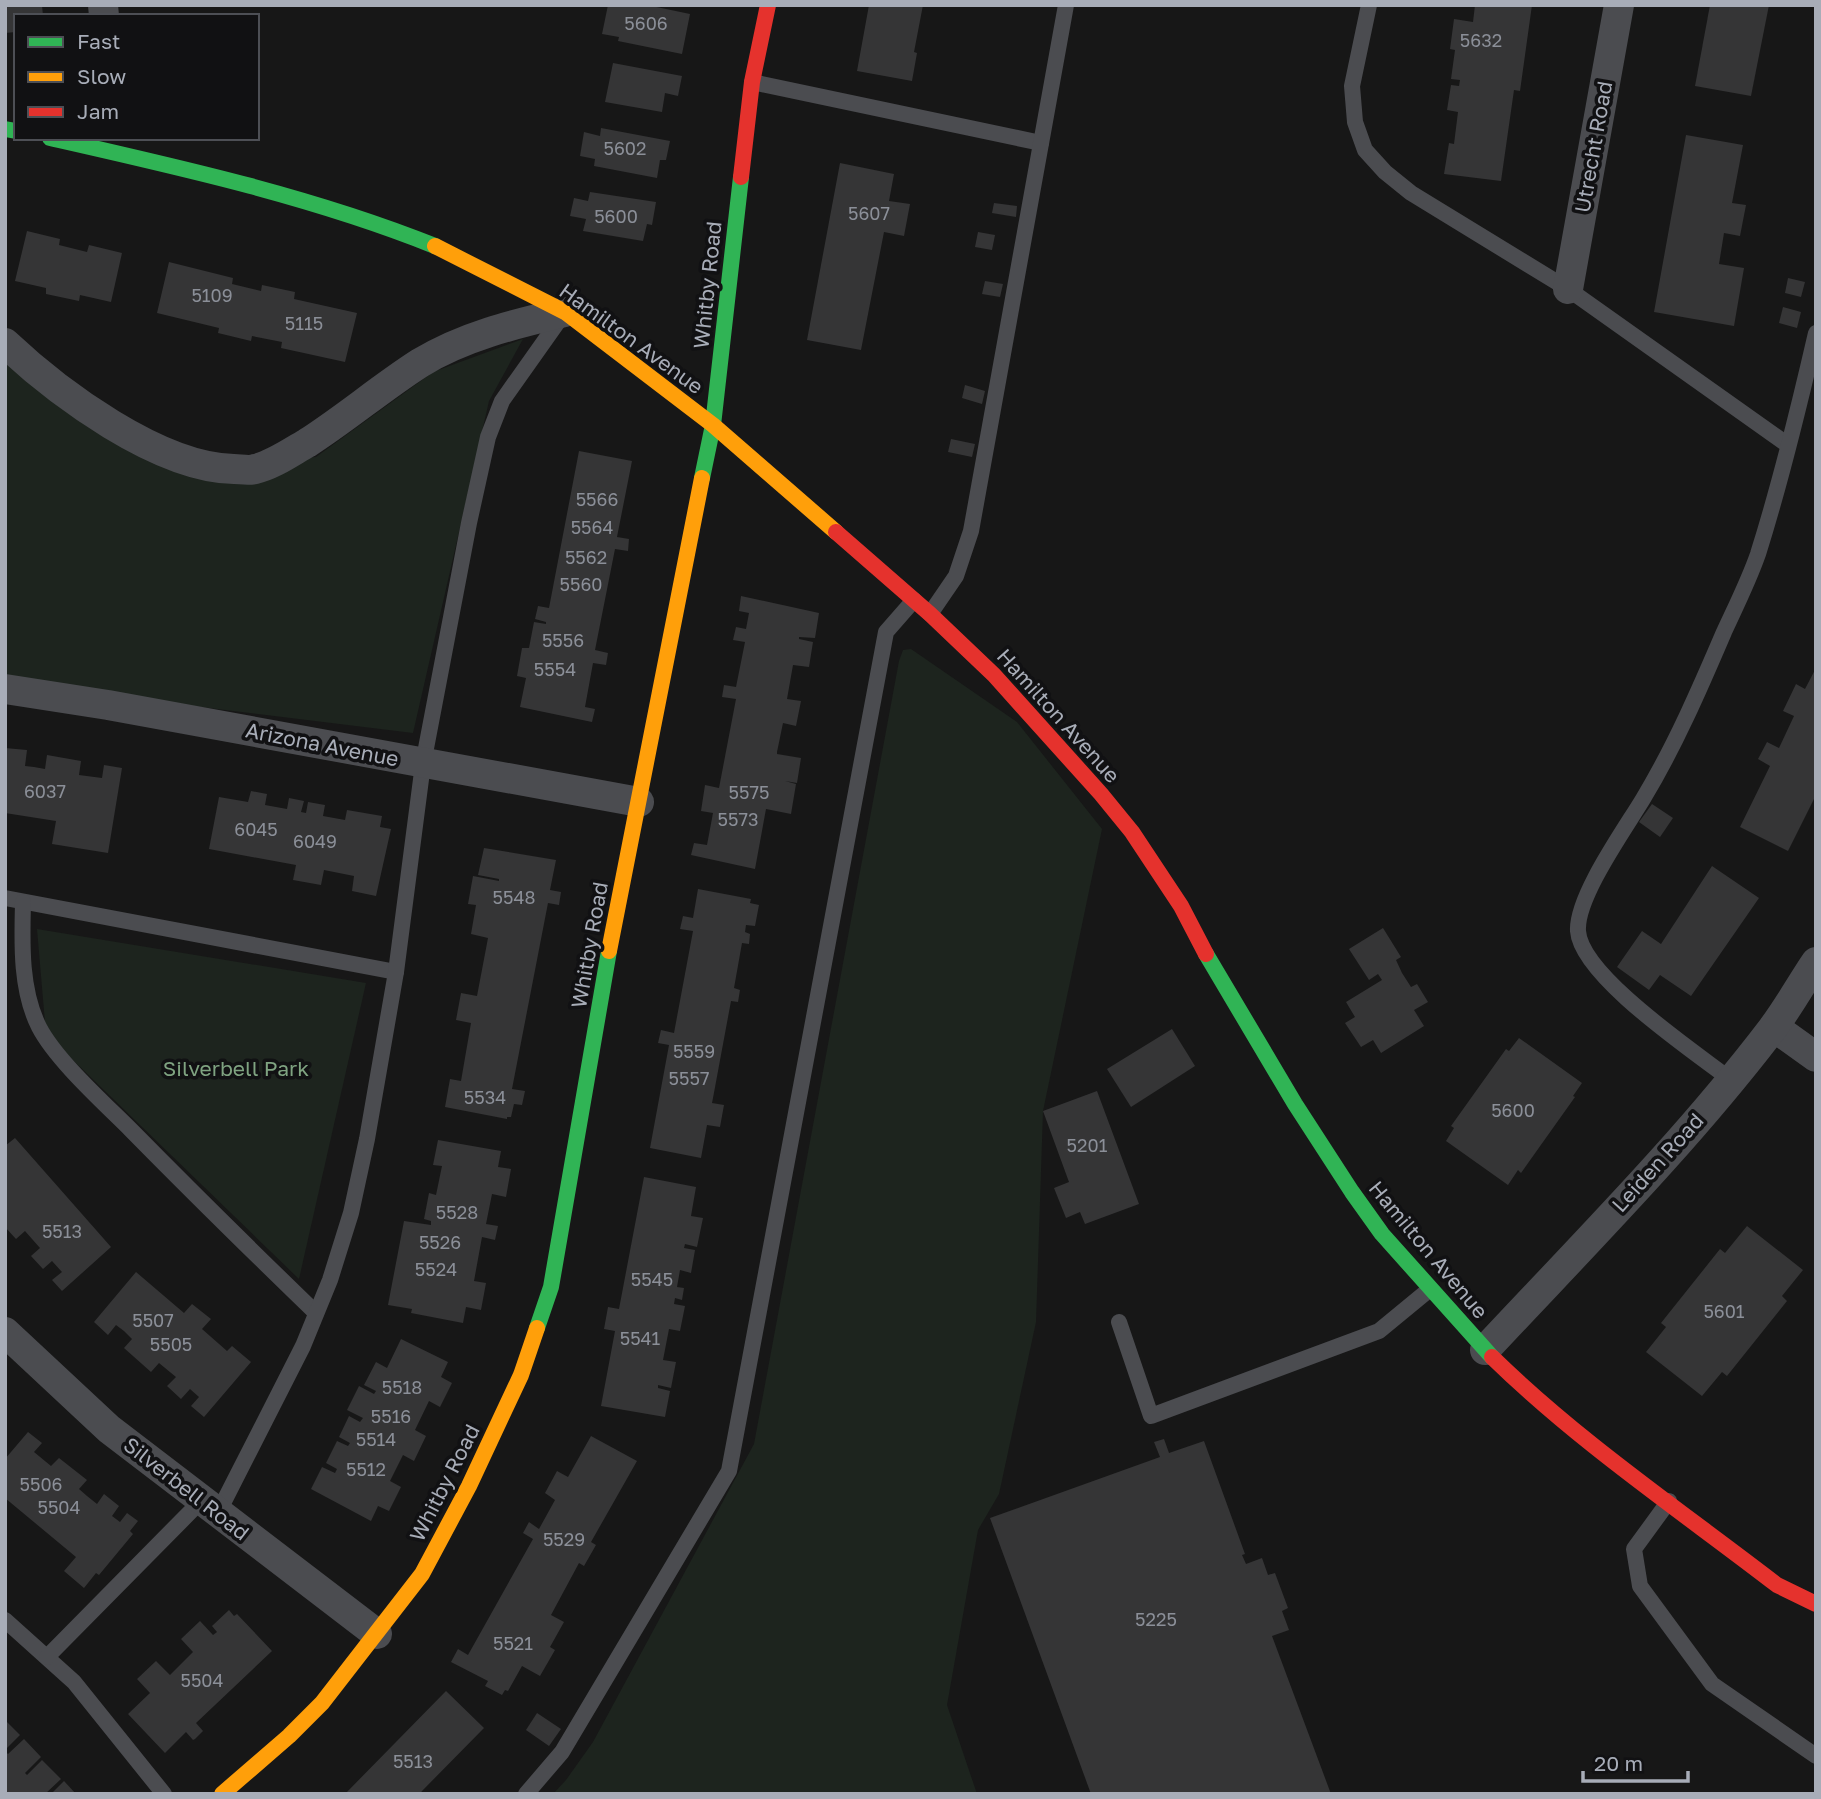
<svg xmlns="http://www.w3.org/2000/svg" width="1821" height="1799" font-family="'Golos Text',sans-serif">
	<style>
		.green { fill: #1d241e }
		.building { fill: #353536 }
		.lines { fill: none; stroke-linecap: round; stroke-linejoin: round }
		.lane { stroke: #4b4c50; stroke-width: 16 }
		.street { stroke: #4b4c50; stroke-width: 30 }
		.fast { stroke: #30b455; stroke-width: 16 }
		.slow { stroke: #ff9f0a; stroke-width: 16 }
		.jam { stroke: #e5322d; stroke-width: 16 }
		.labels { text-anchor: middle; stroke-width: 7; stroke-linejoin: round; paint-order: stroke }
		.number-label { font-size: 18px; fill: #8b8f98 }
		.street-label { font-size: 21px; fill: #a8adb8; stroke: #111113 }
		.park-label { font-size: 21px; fill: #7fa381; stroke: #111113 }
	</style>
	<rect width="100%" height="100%" fill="#171717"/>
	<g class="green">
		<polygon points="5,331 165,467 316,457 433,372 523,339 489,401 413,733 5,683"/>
		<polygon points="911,649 1017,722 1102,829 1043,1111 1036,1322 999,1494 978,1530 947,1705 977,1794 553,1794 566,1780 593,1742 754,1444 899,661 903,650"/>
		<polygon points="37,929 366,983 299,1279 46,1034"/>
	</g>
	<g class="building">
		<polygon points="5,5 42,5 43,16 16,16 16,32 5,33"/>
		<polygon points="608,5 642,7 647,5 690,14 682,54 618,41 619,37 602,34"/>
		<polygon points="869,5 923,5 914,52 917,53 912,81 857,71"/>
		<polygon points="1475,5 1532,5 1520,91 1514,90 1501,181 1444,174 1449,143 1454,144 1458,112 1447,110 1451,85 1459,86 1460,80 1451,79 1455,50 1450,49 1454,19 1473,22"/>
		<polygon points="1710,5 1769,5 1751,96 1695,86"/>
		<polygon points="613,63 682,76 678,96 665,93 662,112 605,102"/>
		<polygon points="601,128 670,141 666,160 660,160 657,178 594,166 595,159 580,156 584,132 600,136"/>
		<polygon points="1686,135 1743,145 1732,203 1746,205 1740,236 1724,233 1719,264 1744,268 1734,326 1654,312"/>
		<polygon points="840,163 894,174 889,201 910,204 904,236 884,232 861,350 807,340"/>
		<polygon points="590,192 656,202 652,225 647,224 643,241 583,231 586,219 570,216 574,198 588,201"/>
		<polygon points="994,203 1017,206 1016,217 992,213"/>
		<polygon points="27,231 60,239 59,245 87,252 89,245 122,253 111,302 80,295 79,301 46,294 46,288 15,281"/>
		<polygon points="978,232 995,235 992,250 975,247"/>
		<polygon points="169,262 233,278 232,284 261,291 262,285 295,292 294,299 357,313 345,362 281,348 282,342 252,336 251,341 218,333 219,328 157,313"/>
		<polygon points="1788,278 1805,282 1801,297 1785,293"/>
		<polygon points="985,281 1003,284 1000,297 982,294"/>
		<polygon points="1783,307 1801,312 1797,328 1779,323"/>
		<polygon points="965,385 985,391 982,404 962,398"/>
		<polygon points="951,439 975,444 972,457 948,452"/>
		<polygon points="579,451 632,461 617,537 629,539 628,551 615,549 595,650 608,653 606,665 593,663 585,707 595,709 592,722 520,707 526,678 517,676 522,648 529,648 534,622 546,624 546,622 535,619 538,606 549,608"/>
		<polygon points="741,596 819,613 815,638 799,637 799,639 813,642 809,667 793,665 787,699 801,701 796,726 783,723 777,752 777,754 801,758 797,783 785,781 796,784 791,814 766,809 755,869 691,855 694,843 707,845 713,813 701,811 705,785 719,788 736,699 722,697 724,685 736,687 745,642 733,640 736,627 746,629 749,613 739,611"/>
		<polygon points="1816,668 1816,795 1788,851 1740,827 1770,766 1758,759 1767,742 1779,748 1794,716 1783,711 1796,684 1805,689"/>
		<polygon points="5,748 27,750 25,766 34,767 45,769 47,755 81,761 79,775 102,778 104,765 122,768 108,853 52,844 56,821 5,813"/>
		<polygon points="251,791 267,794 265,805 287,809 289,798 304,801 301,812 306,813 308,802 325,805 323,816 345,820 347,810 382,816 380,827 391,829 376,896 352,891 354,876 324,870 321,885 293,880 296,865 209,849 219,797 248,802"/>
		<polygon points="1652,804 1673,818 1660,837 1639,822"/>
		<polygon points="484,848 556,860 550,890 561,892 559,905 548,903 512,1089 525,1091 522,1105 514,1104 511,1117 507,1117 507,1119 445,1107 450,1079 461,1081 471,1023 456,1020 461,993 477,996 488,938 471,934 476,905 468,904 473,876 499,881 499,879 478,875"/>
		<polygon points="1712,866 1759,898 1691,996 1660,975 1649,990 1617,967 1642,931 1661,944"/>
		<polygon points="698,889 751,899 750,903 759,905 755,926 746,925 745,932 750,934 749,944 742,943 734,988 740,990 738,1002 731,1001 713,1098 712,1103 724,1105 720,1127 707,1125 701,1158 650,1148 669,1045 658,1043 661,1030 674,1033 693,931 680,929 683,916 693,918"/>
		<polygon points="1383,928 1401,957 1396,960 1402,973 1411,987 1417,984 1428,1002 1414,1010 1424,1026 1381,1053 1373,1040 1361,1047 1345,1023 1355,1017 1346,1002 1382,980 1378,974 1369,980 1349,949"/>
		<polygon points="1172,1029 1195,1066 1131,1107 1107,1069"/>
		<polygon points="1519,1038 1582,1083 1573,1096 1575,1097 1521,1173 1518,1170 1508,1185 1446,1141 1454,1128 1451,1126 1506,1049 1509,1051"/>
		<polygon points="1097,1091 1139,1204 1085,1224 1080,1212 1066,1218 1054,1188 1069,1182 1043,1111"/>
		<polygon points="15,1138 111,1247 62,1291 52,1280 62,1272 52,1261 43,1269 31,1256 40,1248 25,1231 16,1239 5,1227 5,1146"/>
		<polygon points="438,1140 501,1151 498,1167 511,1169 506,1197 492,1194 486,1224 498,1226 495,1240 482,1237 474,1281 486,1283 481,1310 466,1307 463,1323 411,1313 412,1309 388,1305 404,1221 431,1225 431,1221 424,1219 429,1193 436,1195 442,1166 433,1165"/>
		<polygon points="644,1177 696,1187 691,1216 703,1218 697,1247 685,1244 684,1248 695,1250 691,1273 680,1270 677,1287 684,1288 682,1300 675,1298 674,1304 685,1306 680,1331 669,1329 663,1360 676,1362 671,1388 658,1385 658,1388 670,1391 665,1417 601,1406 615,1331 604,1329 608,1307 619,1309"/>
		<polygon points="1747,1226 1803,1270 1782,1296 1787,1301 1727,1376 1722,1372 1702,1396 1646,1352 1666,1327 1661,1323 1720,1249 1725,1253"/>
		<polygon points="136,1272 184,1313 192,1304 211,1319 202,1329 227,1351 232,1346 251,1362 204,1417 191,1406 199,1397 190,1389 181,1399 167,1386 176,1377 159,1363 151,1372 124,1348 132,1339 124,1331 116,1325 108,1335 94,1322"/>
		<polygon points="401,1339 448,1362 441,1377 452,1383 440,1407 429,1401 415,1430 426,1436 414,1461 403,1455 390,1481 401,1487 389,1511 378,1506 371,1521 311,1489 322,1467 335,1473 337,1469 326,1463 337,1441 348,1446 350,1443 339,1437 349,1416 360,1422 363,1418 347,1410 359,1386 374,1394 376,1391 364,1385 376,1362 387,1368"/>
		<polygon points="28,1432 42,1443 34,1452 51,1466 59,1458 87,1480 79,1489 87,1496 97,1504 104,1494 119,1506 112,1516 120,1522 127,1513 138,1521 130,1531 133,1534 99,1575 96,1573 84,1588 64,1571 76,1557 5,1498 5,1459"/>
		<polygon points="591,1436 637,1461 591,1542 596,1545 584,1566 579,1563 551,1615 564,1622 550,1647 555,1650 540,1676 522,1666 508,1691 505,1690 502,1695 485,1686 488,1681 451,1662 458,1649 468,1655 533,1539 523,1533 529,1522 539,1529 555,1500 545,1493 557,1471 568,1477"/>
		<polygon points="1164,1439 1169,1453 1204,1441 1245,1554 1242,1555 1246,1564 1262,1558 1268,1575 1275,1573 1288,1608 1282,1611 1289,1630 1272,1636 1331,1794 1091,1794 990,1518 1160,1457 1154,1442"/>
		<polygon points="229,1610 234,1616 237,1614 272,1651 196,1723 203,1731 195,1739 193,1740 186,1732 165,1753 128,1714 150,1693 137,1679 156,1661 170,1675 193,1652 181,1639 200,1621 213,1635 217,1632 212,1626"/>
		<polygon points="446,1691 484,1728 422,1791 420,1794 345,1794"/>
		<polygon points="537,1713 561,1729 549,1746 526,1730"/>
		<polygon points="5,1720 20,1735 5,1750"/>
		<polygon points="24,1739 41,1757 25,1773 27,1775 42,1760 61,1779 45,1794 5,1794 5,1751 8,1754"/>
		<polygon points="64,1781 76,1794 51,1794"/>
	</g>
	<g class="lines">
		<g class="lane">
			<polyline points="1369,5 1352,86 1355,122 1365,150 1385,172 1411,193 1568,289 1788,445"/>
			<polyline points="752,82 1041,143"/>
			<polyline points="930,614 956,576 971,531 1066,5"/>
			<polyline points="5,898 396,972"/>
			<path d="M23,902C22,942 20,989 39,1027C56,1060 104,1103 131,1130C192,1192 254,1253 316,1313"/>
			<path d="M1731,1080C1695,1052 1581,976 1578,931C1576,897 1625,829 1643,799C1675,746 1700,688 1724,632C1736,606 1749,580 1758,554C1781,481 1799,407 1816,333"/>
			<polyline points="1119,1322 1151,1416 1379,1331 1430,1289"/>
			<polyline points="1669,1501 1634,1549 1640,1586 1712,1684 1816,1756"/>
			<polyline points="218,1513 303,1346 330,1280 351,1213 367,1139 396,972 423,764 469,523 488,437 502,401 565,312"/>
			<polyline points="5,1620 74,1682 164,1794"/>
			<polyline points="47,1657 202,1500"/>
			<polyline points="526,1794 562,1752 729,1471 886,632 914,600"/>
		</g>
		<g class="street">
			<polyline points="103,5 104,16"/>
			<polyline points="1568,289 1619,5"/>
			<path d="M5,343C58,393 159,468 234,469C240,469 249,471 255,469C273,465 291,452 307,443C346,418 381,388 420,363C464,336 515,324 565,312"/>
			<polyline points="5,689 108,705 639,802"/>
			<polyline points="1774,1027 1816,1057"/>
			<polyline points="5,1332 109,1429 377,1634"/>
			<path d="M1485,1350C1583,1245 1685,1143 1772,1029C1788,1008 1801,984 1816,962"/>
		</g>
		<g class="fast">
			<polyline points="5,129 16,131"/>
			<path d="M50,138C178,167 313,197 435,246"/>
			<polyline points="702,478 713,425 741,177"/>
			<polyline points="1206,954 1295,1104 1352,1192 1382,1234 1492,1357"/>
			<polyline points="537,1328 551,1287 609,951"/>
		</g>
		<g class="slow">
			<polyline points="435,246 565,312 713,425 836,532"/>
			<polyline points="609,951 702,478"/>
			<polyline points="222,1794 289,1736 322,1703 422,1574 469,1486 521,1375 537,1328"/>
		</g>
		<g class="jam">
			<polyline points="741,177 752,82 768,5"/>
			<polyline points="836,532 930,614 994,675 1101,794 1132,832 1181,906 1206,954"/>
			<path d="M1492,1357C1579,1442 1681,1511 1777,1585L1816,1604"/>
		</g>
	</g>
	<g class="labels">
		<g class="number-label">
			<text x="646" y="30">5606</text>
			<text x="1481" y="47">5632</text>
			<text x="625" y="155">5602</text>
			<text x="869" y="220">5607</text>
			<text x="616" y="223">5600</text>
			<text x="212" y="302">5109</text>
			<text x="304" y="330">5115</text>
			<text x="597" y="506">5566</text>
			<text x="592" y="534">5564</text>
			<text x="586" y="564">5562</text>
			<text x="581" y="591">5560</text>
			<text x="563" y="647">5556</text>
			<text x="555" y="676">5554</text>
			<text x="45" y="798">6037</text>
			<text x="749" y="799">5575</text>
			<text x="738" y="826">5573</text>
			<text x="256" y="836">6045</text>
			<text x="315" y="848">6049</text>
			<text x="514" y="904">5548</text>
			<text x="694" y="1058">5559</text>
			<text x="689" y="1085">5557</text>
			<text x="485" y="1104">5534</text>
			<text x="1513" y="1117">5600</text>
			<text x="1087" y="1152">5201</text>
			<text x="457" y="1219">5528</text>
			<text x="62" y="1238">5513</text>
			<text x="440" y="1249">5526</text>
			<text x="436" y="1276">5524</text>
			<text x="652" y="1286">5545</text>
			<text x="1724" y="1318">5601</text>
			<text x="153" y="1327">5507</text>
			<text x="640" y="1345">5541</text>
			<text x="171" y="1351">5505</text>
			<text x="402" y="1394">5518</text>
			<text x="391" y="1423">5516</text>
			<text x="376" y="1446">5514</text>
			<text x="366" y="1476">5512</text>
			<text x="41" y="1491">5506</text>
			<text x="59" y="1514">5504</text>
			<text x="564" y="1546">5529</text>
			<text x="1156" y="1626">5225</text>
			<text x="513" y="1650">5521</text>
			<text x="202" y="1687">5504</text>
			<text x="413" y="1768">5513</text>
		</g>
		<g class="street-label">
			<text transform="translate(1594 147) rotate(-80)" y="7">Utrecht Road</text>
			<text transform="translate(708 285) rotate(-84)" y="7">Whitby Road</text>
			<text transform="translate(631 339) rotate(36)" y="7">Hamilton Avenue</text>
			<text transform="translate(1058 716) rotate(48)" y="7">Hamilton Avenue</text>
			<text transform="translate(322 745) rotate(11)" y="7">Arizona Avenue</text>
			<text transform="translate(590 945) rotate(-80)" y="7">Whitby Road</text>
			<text transform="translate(1658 1163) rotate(-48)" y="7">Leiden Road</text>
			<text transform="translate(1428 1250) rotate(50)" y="7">Hamilton Avenue</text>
			<text transform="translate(445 1483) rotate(-63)" y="7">Whitby Road</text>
			<text transform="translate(186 1489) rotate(38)" y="7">Silverbell Road</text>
		</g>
		<g class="park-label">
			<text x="236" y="1076">Silverbell Park</text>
		</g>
	</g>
	<rect width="1821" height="1799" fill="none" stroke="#a8adb8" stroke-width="14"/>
	<rect x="14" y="14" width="245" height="126" fill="#111113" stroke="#4d4f55" stroke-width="2"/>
	<rect x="28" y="37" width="35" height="10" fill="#30b455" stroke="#4d4f55" stroke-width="2"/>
	<text x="77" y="49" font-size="21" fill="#a8adb8">Fast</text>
	<rect x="28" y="72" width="35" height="10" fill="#ff9f0a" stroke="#4d4f55" stroke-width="2"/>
	<text x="77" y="84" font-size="21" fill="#a8adb8">Slow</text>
	<rect x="28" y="107" width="35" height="10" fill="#e5322d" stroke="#4d4f55" stroke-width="2"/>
	<text x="77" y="119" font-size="21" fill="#a8adb8">Jam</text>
	<path d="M1583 1771v10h105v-10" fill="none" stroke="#a8adb8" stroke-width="3.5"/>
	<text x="1594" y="1771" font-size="21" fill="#a8adb8" stroke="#111113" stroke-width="5" paint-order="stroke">20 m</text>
</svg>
